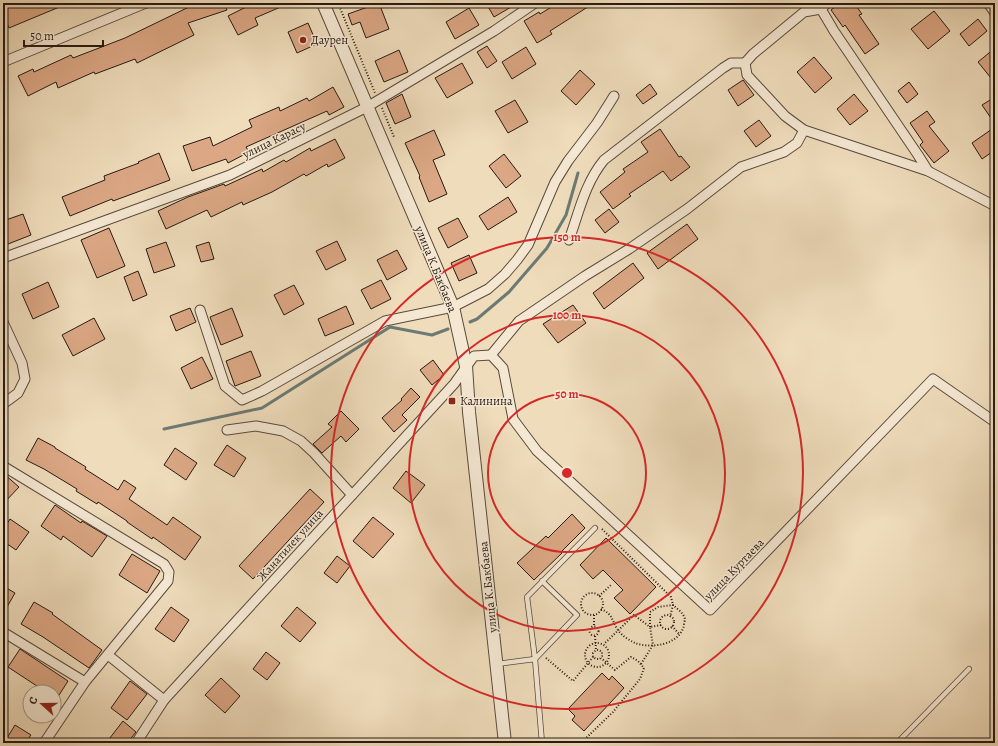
<svg xmlns="http://www.w3.org/2000/svg" width="998" height="746" font-family="Alegreya,serif">
	<style>
		.lines { fill: none; stroke-linecap: round; stroke-linejoin: round }
		.stream { stroke: #6c7a75; stroke-width: 3 }
		.building { fill: #dba784; stroke: #271a13 }
		.service-casing { stroke: #594a3d; stroke-width: 6 }
		.minor-casing { stroke: #594a3d; stroke-width: 11 }
		.tertiary-casing { stroke: #594a3d; stroke-width: 14 }
		.path { stroke: #271a13; stroke-width: 2; stroke-dasharray: 1 2; stroke-linecap: butt }
		.service { stroke: #f5e8d3; stroke-width: 4.5 }
		.minor { stroke: #f5e8d3; stroke-width: 9 }
		.tertiary { stroke: #f5e8d3; stroke-width: 12 }
		.ring { fill: none; stroke: #d62828; stroke-width: 2 }
		.poi-dot { fill: #8f2418; stroke: #f5e8d3; stroke-width: 1.5 }
		.labels { text-anchor: middle; stroke-width: 3; stroke-linejoin: round; paint-order: stroke }
		.poi-label { font-size: 12px; fill: #271a13; stroke: #f5e8d3; text-anchor: start }
		.street-label { font-size: 12px; fill: #271a13; stroke: #f5e8d3 }
		.centre { fill: #d62828; stroke: #f5e8d3; stroke-width: 2 }
		.ring-label { font-size: 12px; text-anchor: middle; font-weight: bold; fill: #d62828; stroke: #f5e8d3; stroke-width: 3; stroke-linejoin: round; paint-order: stroke }
	</style>
	<rect width="100%" height="100%" fill="#efdcbb"/>
	<filter id="stains"><feTurbulence type="fractalNoise" baseFrequency=".005" numOctaves="4"/><feColorMatrix values="0 0 0 0 .2 0 0 0 0 .09 0 0 0 0 .02 0 0 0 .5 -.17"/></filter>
	<radialGradient id="worn" r=".72"><stop offset=".6" stop-color="#630" stop-opacity="0"/><stop offset="1" stop-color="#630" stop-opacity=".3"/></radialGradient>
	<g class="lines">
		<g class="stream">
			<polyline points="470,322 477,319 509,292 547,248 566,215 578,173"/>
			<polyline points="164,429 262,408 390,327 432,335 448,329"/>
		</g>
	</g>
	<g class="building">
		<polygon points="19,3 69,3 9,28 3,13 3,9"/>
		<polygon points="190,3 224,3 227,10 188,23 194,35 137,63 135,59 95,74 94,72 58,88 56,82 28,96 18,76 33,69 34,72 71,55 73,58 125,38 191,6"/>
		<polygon points="254,3 290,3 255,18 258,25 238,35 228,16"/>
		<polygon points="379,3 389,29 366,38 360,22 352,25 348,14"/>
		<polygon points="486,3 518,3 494,17"/>
		<polygon points="558,3 594,3 550,31 552,34 537,43 524,21 539,12 540,14"/>
		<polygon points="840,3 854,3 862,14 859,15 879,44 865,54 845,25 843,27 831,10"/>
		<polygon points="469,8 479,25 455,39 446,22"/>
		<polygon points="934,11 950,31 928,49 911,29"/>
		<polygon points="978,19 987,31 969,46 960,34"/>
		<polygon points="308,23 317,44 297,53 288,32"/>
		<polygon points="487,46 497,61 487,68 477,52"/>
		<polygon points="526,47 536,64 512,79 502,62"/>
		<polygon points="995,48 995,83 978,62"/>
		<polygon points="399,50 408,72 384,82 375,61"/>
		<polygon points="814,57 832,78 815,93 797,72"/>
		<polygon points="462,63 473,83 447,98 435,78"/>
		<polygon points="580,70 595,84 576,105 561,91"/>
		<polygon points="743,80 754,95 738,106 728,90"/>
		<polygon points="909,82 918,94 907,103 898,91"/>
		<polygon points="650,84 657,94 643,104 636,95"/>
		<polygon points="333,87 344,107 329,115 327,111 246,147 249,152 228,163 226,159 192,171 183,146 210,137 213,146 252,127 249,120 279,107 280,111 307,98 309,101"/>
		<polygon points="402,94 411,117 395,124 386,103"/>
		<polygon points="854,94 868,111 850,125 837,109"/>
		<polygon points="995,97 995,124 982,105"/>
		<polygon points="515,100 528,122 508,133 495,111"/>
		<polygon points="927,111 935,122 929,126 949,151 934,163 920,145 923,142 910,123"/>
		<polygon points="759,120 771,136 756,147 744,131"/>
		<polygon points="995,127 995,150 982,159 972,143"/>
		<polygon points="660,129 679,157 681,156 690,167 671,181 663,171 629,194 631,196 613,209 600,192 625,172 623,169 648,152 641,142"/>
		<polygon points="434,130 445,155 433,160 447,194 429,202 419,177 420,176 405,143"/>
		<polygon points="335,139 345,158 328,167 327,164 306,176 304,174 272,192 243,205 242,202 211,217 207,210 166,229 158,211 188,197 224,184 225,186 262,169 263,172 284,160 286,162 310,148 311,151"/>
		<polygon points="159,153 170,180 113,201 112,199 70,216 62,197 105,180 104,176 139,163 138,162"/>
		<polygon points="504,154 521,176 506,188 489,166"/>
		<polygon points="508,197 517,212 488,230 479,216"/>
		<polygon points="609,209 619,222 605,233 595,220"/>
		<polygon points="23,214 31,235 3,246 3,221"/>
		<polygon points="458,218 468,237 448,248 438,228"/>
		<polygon points="687,224 698,239 658,269 647,253"/>
		<polygon points="109,228 125,266 97,278 81,240"/>
		<polygon points="337,241 346,260 326,270 316,251"/>
		<polygon points="166,242 175,266 154,273 146,249"/>
		<polygon points="209,242 214,259 201,262 196,246"/>
		<polygon points="397,250 407,269 387,280 377,260"/>
		<polygon points="469,255 477,273 459,281 451,263"/>
		<polygon points="633,263 644,278 604,309 593,293"/>
		<polygon points="138,271 147,295 133,301 124,277"/>
		<polygon points="381,280 391,299 371,309 361,290"/>
		<polygon points="48,282 59,307 33,319 22,294"/>
		<polygon points="294,285 304,304 284,315 274,295"/>
		<polygon points="573,305 586,323 558,343 543,324"/>
		<polygon points="346,306 354,324 325,336 318,319"/>
		<polygon points="190,308 196,322 176,331 170,316"/>
		<polygon points="232,308 243,336 221,345 210,317"/>
		<polygon points="94,318 105,339 73,356 62,335"/>
		<polygon points="251,351 261,376 235,386 226,361"/>
		<polygon points="202,357 213,379 191,389 181,368"/>
		<polygon points="433,360 444,375 432,385 420,370"/>
		<polygon points="411,388 420,397 402,415 407,420 394,432 382,418 402,400 401,399"/>
		<polygon points="341,411 359,429 346,442 341,436 322,453 313,444 332,427 328,424"/>
		<polygon points="38,438 55,447 55,448 86,467 85,469 118,490 124,480 136,488 129,499 167,525 173,517 201,537 185,560 153,537 152,539 127,522 127,521 98,502 97,504 76,491 77,489 44,469 26,460"/>
		<polygon points="227,445 246,458 234,477 214,465"/>
		<polygon points="175,448 197,463 186,480 164,465"/>
		<polygon points="406,471 425,485 411,503 393,488"/>
		<polygon points="3,473 19,487 3,504"/>
		<polygon points="310,489 324,502 253,579 239,566"/>
		<polygon points="55,505 81,523 82,521 107,536 92,557 63,536 61,540 41,526"/>
		<polygon points="572,514 585,528 561,552 562,553 534,580 517,563 546,536 548,538"/>
		<polygon points="373,517 394,534 373,558 353,541"/>
		<polygon points="10,519 29,532 16,550 3,541 3,530"/>
		<polygon points="606,538 656,587 630,614 614,598 623,590 603,570 593,579 580,565"/>
		<polygon points="132,554 160,571 147,593 119,575"/>
		<polygon points="337,556 350,566 337,583 324,573"/>
		<polygon points="3,586 15,593 3,614"/>
		<polygon points="34,602 53,613 52,614 102,650 89,668 43,637 21,624"/>
		<polygon points="171,607 189,620 174,642 155,629"/>
		<polygon points="297,607 316,623 300,642 281,626"/>
		<polygon points="20,649 68,681 54,703 54,692 46,692 8,667"/>
		<polygon points="266,652 280,663 267,680 253,669"/>
		<polygon points="602,673 609,680 612,676 624,688 584,731 572,720 575,716 568,709"/>
		<polygon points="221,678 240,696 225,713 205,695"/>
		<polygon points="130,681 147,694 127,720 111,708"/>
		<polygon points="123,721 136,732 127,743 106,743"/>
		<polygon points="15,725 31,735 25,743 4,743"/>
	</g>
	<g class="lines">
		<g class="service-casing">
			<g id="service">
				<polyline points="542,581 577,615 535,659 527,597 595,528"/>
				<polyline points="497,664 535,659 542,743"/>
				<polyline points="897,743 969,669"/>
			</g>
		</g>
		<g class="minor-casing">
			<g id="minor">
				<polyline points="827,3 821,9 834,31 918,155 928,171"/>
				<polyline points="988,3 995,13"/>
				<polyline points="821,9 804,12 753,54 745,63 747,75 785,116 804,130 928,171 995,206"/>
				<polyline points="3,62 146,3"/>
				<path d="M569,240C579,212 585,183 604,160L723,68L731,63H745"/>
				<polyline points="3,258 230,175 367,107 494,31 535,3"/>
				<polyline points="200,310 225,386 242,400 262,391 385,321 453,307 488,289 505,274 517,260 528,245 555,182 568,161 597,123 614,96"/>
				<polyline points="3,322 22,363 25,379 18,393 3,404"/>
				<polyline points="491,355 519,321 585,276 629,249 687,209 741,167 784,152 797,143 804,130"/>
				<polyline points="227,430 256,426 283,431 301,441 314,453 352,495"/>
				<polyline points="3,466 164,564 169,572 168,581 85,682 44,743"/>
				<polyline points="3,632 85,682"/>
				<polyline points="108,655 164,700"/>
				<polyline points="136,743 164,700 454,384 474,356 491,355 503,368 513,419 537,451 710,610 933,379 995,422"/>
			</g>
		</g>
		<g class="tertiary-casing">
			<polyline id="tertiary" points="323,3 453,307 466,366 469,412 505,743"/>
		</g>
		<g class="path">
			<polyline points="338,3 375,93"/>
			<polyline points="382,108 394,137"/>
			<polyline points="602,529 671,597 673,605 670,617"/>
			<circle cx="592" cy="604" r="11"/>
			<polyline points="599,596 612,584"/>
			<path d="M601,609C614,615 611,620 618,630C622,636 629,640 635,643C651,649 680,645 684,625C684,623 685,620 685,619C683,612 677,609 673,605L658,607L650,612V627L634,615L604,644"/>
			<polyline points="594,615 594,627"/>
			<circle cx="667" cy="622" r="7"/>
			<polyline points="672,626 679,634"/>
			<circle cx="594" cy="631" r="4.5"/>
			<polyline points="595,636 596,650 593,653 593,657 596,659 600,659 602,656 602,652 599,650 596,650"/>
			<circle cx="597" cy="655" r="12"/>
			<polyline points="546,658 573,681 593,657"/>
			<polyline points="641,664 653,645 650,627 661,625"/>
			<polyline points="561,743 583,741 613,712 640,679 644,668 638,661 631,657 615,670 601,658"/>
		</g>
		<use href="#service" class="service"/>
		<use href="#minor" class="minor"/>
		<use href="#tertiary" class="tertiary"/>
	</g>
	<g class="ring">
		<circle cx="567" cy="473" r="79"/>
		<circle cx="567" cy="473" r="158"/>
		<circle cx="567" cy="473" r="236"/>
	</g>
	<g class="poi-dot">
		<circle cx="303" cy="40" r="4"/>
		<rect x="448" y="397" width="8" height="8" rx="2"/>
	</g>
	<g class="labels">
		<g class="poi-label">
			<text x="311" y="44">Даурен</text>
			<text x="460" y="405">Калинина</text>
		</g>
		<g class="street-label">
			<text transform="translate(274 140) rotate(-26)" y="4">улица Карасу</text>
			<text transform="translate(436 269) rotate(68)" y="4">улица К.Бакбаева</text>
			<text transform="translate(290 545) rotate(-48)" y="4">Жанатилек улица</text>
			<text transform="translate(734 569) rotate(-46)" y="4">улица Куртаева</text>
			<text transform="translate(488 587) rotate(-96)" y="4">улица К.Бакбаева</text>
		</g>
	</g>
	<circle cx="567" cy="473" r="6" class="centre"/>
	<g class="ring-label">
		<text x="567" y="241">150 m</text>
		<text x="567" y="319">100 m</text>
		<text x="567" y="398">50 m</text>
	</g>
	<rect width="998" height="746" fill="none" stroke="#efdcbb" stroke-width="16"/>
	<rect x="4" y="4" width="990" height="738" fill="none" stroke="#271a13" stroke-width="2"/>
	<rect x="8" y="8" width="982" height="730" fill="none" stroke="#271a13"/>
	<g transform="translate(42 704) rotate(291)"><circle r="19" fill="#f5e8d3" stroke="#a39686"/>
	<path d="M0-3L7 15L0 10L-7 15Z" fill="#8f2418"/>
	<text y="-6" font-size="11" font-weight="bold" text-anchor="middle" fill="#271a13">С</text>
	</g>
	<path d="M24 40v6h79v-6" fill="none" stroke="#271a13" stroke-width="2"/>
	<text x="30" y="40" font-size="12" fill="#271a13" stroke="#f5e8d3" stroke-width="3" paint-order="stroke">50 m</text>
	<rect width="100%" height="100%" filter="url(#stains)"/>
	<rect width="100%" height="100%" fill="url(#worn)"/>
</svg>
